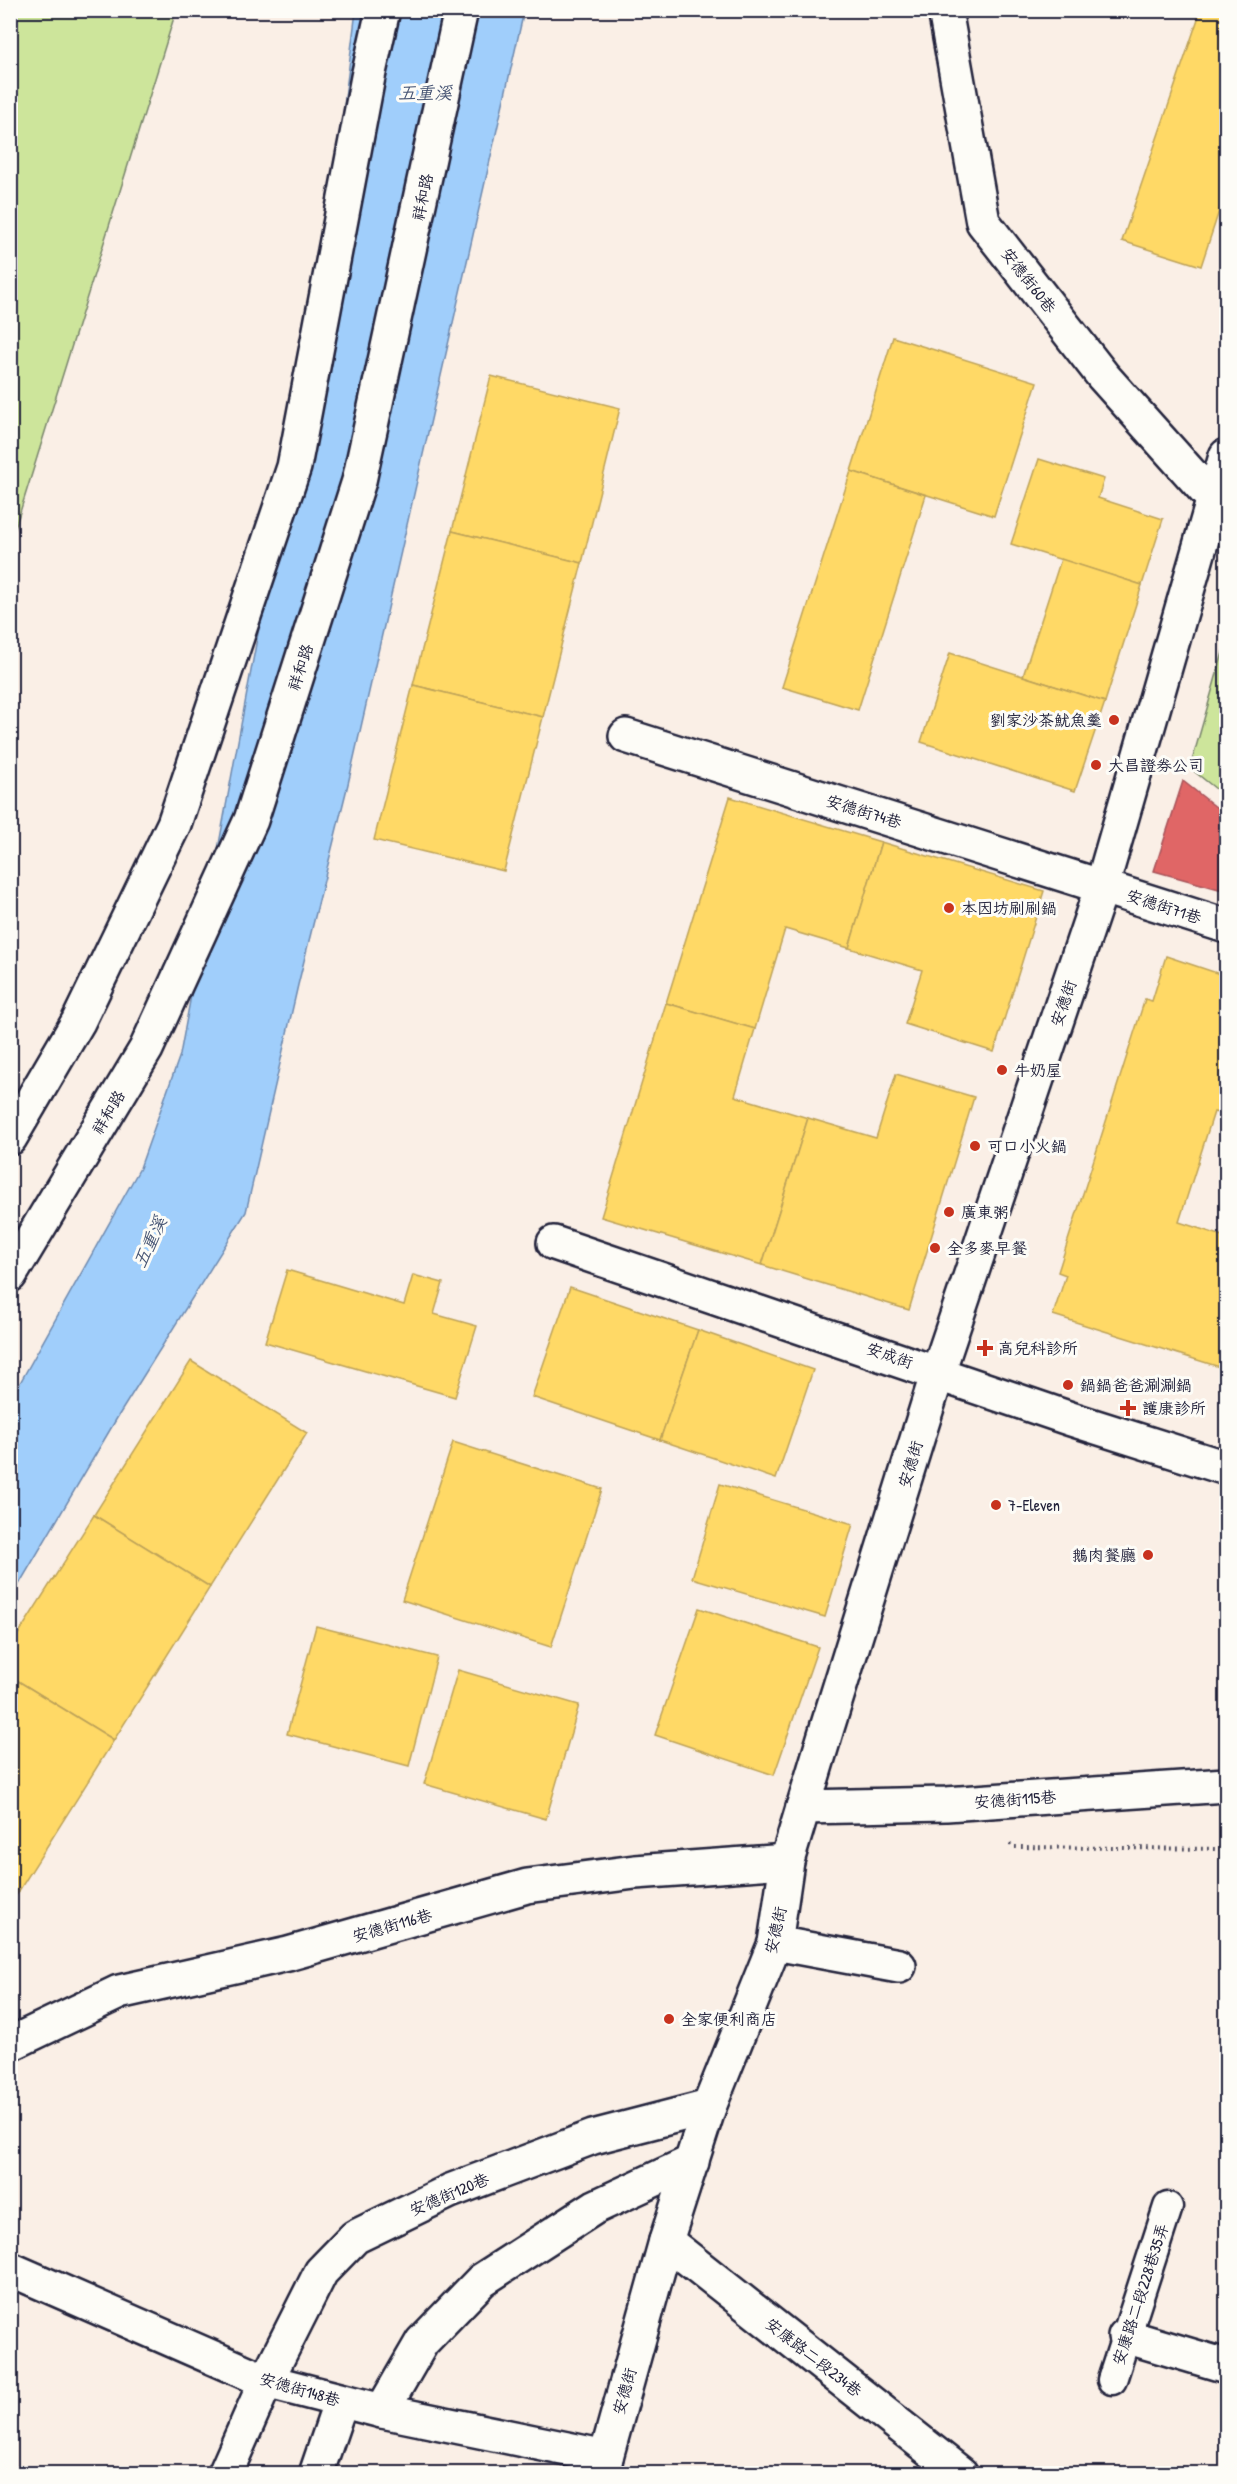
<svg xmlns="http://www.w3.org/2000/svg" width="1237" height="2484" font-family="'Patrick Hand','LXGW WenKai TC',sans-serif">
	<style>
		.green { fill: #cde59b; stroke: #78846b; stroke-width: 1.5 }
		.water { fill: #a0cefb; stroke: #6e89ae; stroke-width: 1.5 }
		.homes { fill: #ffd966; stroke: #bda259; stroke-width: 1.5 }
		.shops { fill: #e06666; stroke: #a75259; stroke-width: 1.5 }
		.lines { fill: none; stroke-linecap: round; stroke-linejoin: round }
		.service-casing { stroke: #22223b; stroke-width: 33 }
		.minor-casing { stroke: #22223b; stroke-width: 38 }
		.secondary-casing { stroke: #22223b; stroke-width: 38 }
		.path { stroke: #22223b; stroke-width: 4; stroke-dasharray: 1.5 4.5; stroke-linecap: butt }
		.service { stroke: #fdfcf7; stroke-width: 28 }
		.minor { stroke: #fdfcf7; stroke-width: 33 }
		.secondary { stroke: #fdfcf7; stroke-width: 33 }
		.poi-dot { fill: #c8321e; stroke: #fdfcf7; stroke-width: 2 }
		.labels { text-anchor: middle; stroke-width: 6; stroke-linejoin: round; paint-order: stroke }
		.street-label { font-size: 16px; fill: #22223b; stroke: #fdfcf7 }
		.poi-label { font-size: 16px; fill: #22223b; stroke: #fdfcf7; text-anchor: start }
		.water-label { font-size: 18px; font-style: italic; fill: #485675; stroke: #fdfcf7 }
	</style>
	<rect width="100%" height="100%" fill="#faefe6"/>
	<filter id="ink" filterUnits="userSpaceOnUse"><feTurbulence type="fractalNoise" baseFrequency=".0167" numOctaves="2"/><feDisplacementMap in="SourceGraphic" scale="12" xChannelSelector="R" yChannelSelector="G"/><feConvolveMatrix kernelMatrix="1 2 1 2 8 2 1 2 1" color-interpolation-filters="sRGB"/></filter>
	<g filter="url(#ink)">
		<g class="green">
			<polygon points="11,10 176,11 11,541 10,11"/>
			<polygon points="1226,642 1226,797 1190,768"/>
		</g>
		<polygon class="water" points="356,11 524,11 348,784 298,985 246,1212 117,1418 11,1598 11,1399 140,1168 180,1055 319,303"/>
		<g class="homes">
			<polygon points="1201,10 1226,10 1226,190 1201,266 1122,241"/>
			<polygon points="893,337 1037,382 994,516 851,471"/>
			<polygon points="491,376 620,408 582,563 452,531"/>
			<polygon points="1039,459 1104,479 1098,498 1163,519 1142,585 1011,544"/>
			<polygon points="851,471 926,495 858,710 782,687"/>
			<polygon points="452,531 582,563 543,717 413,685"/>
			<polygon points="1061,559 1142,585 1105,702 1023,676"/>
			<polygon points="950,653 1105,702 1075,791 921,742"/>
			<polygon points="413,685 543,717 504,871 374,840"/>
			<polygon points="730,797 881,842 849,948 785,929 755,1029 666,1003"/>
			<polygon points="881,842 1044,891 994,1052 905,1024 922,970 849,948"/>
			<polygon points="1166,956 1226,976 1226,1115 1214,1112 1179,1222 1226,1237 1226,1369 1053,1315 1066,1275 1058,1272 1145,999 1152,1001"/>
			<polygon points="666,1003 755,1029 735,1096 808,1118 762,1265 601,1217"/>
			<polygon points="896,1074 974,1097 909,1310 762,1265 808,1118 876,1138"/>
			<polygon points="287,1270 404,1305 413,1275 443,1283 434,1314 477,1326 455,1397 265,1342"/>
			<polygon points="570,1287 698,1330 660,1440 532,1397"/>
			<polygon points="698,1330 813,1370 776,1479 660,1440"/>
			<polygon points="191,1361 307,1433 210,1587 94,1515"/>
			<polygon points="453,1442 602,1489 551,1647 402,1600"/>
			<polygon points="720,1484 853,1524 825,1617 692,1578"/>
			<polygon points="94,1515 210,1587 114,1740 10,1676 10,1647"/>
			<polygon points="699,1608 818,1647 774,1775 655,1735"/>
			<polygon points="316,1626 437,1657 409,1766 287,1734"/>
			<polygon points="458,1670 579,1705 546,1819 424,1784"/>
			<polygon points="10,1676 114,1740 17,1894 10,1889"/>
			<polygon points="10,1886 19,1891 10,1905"/>
		</g>
		<polygon class="shops" points="1183,781 1226,815 1226,891 1154,871"/>
		<g class="lines">
			<g class="service-casing">
				<polyline id="service" points="1112,2380 1168,2207"/>
			</g>
			<g class="minor-casing">
				<g id="minor">
					<polyline points="945,10 983,222 1103,376 1215,501"/>
					<polyline points="626,736 1226,926"/>
					<polyline points="554,1243 1071,1419 1226,1468"/>
					<polyline points="803,1807 946,1804 1226,1785"/>
					<polyline points="775,1943 899,1966"/>
					<polyline points="10,2044 119,1992 288,1954 527,1886 635,1872 787,1861"/>
					<polyline points="666,2241 961,2474"/>
					<polyline points="10,2269 266,2381 382,2411 606,2457"/>
					<polyline points="1125,2336 1226,2366"/>
					<polyline points="382,2411 422,2342 482,2280 595,2207 692,2162"/>
					<polyline points="225,2474 266,2381 321,2272 355,2237 450,2191 593,2137 709,2107"/>
					<polyline points="316,2474 341,2401"/>
					<polyline points="603,2474 606,2457 666,2241 709,2107 775,1943 787,1861 827,1728 938,1372 1102,886 1226,456"/>
				</g>
			</g>
			<g class="secondary-casing">
				<g id="secondary">
					<polyline points="10,1138 78,1022 174,824 294,467 368,77 383,10"/>
					<polyline points="10,1275 146,1049 251,820 359,481 461,10"/>
				</g>
			</g>
			<polyline class="path" points="1010,1844 1015,1847 1226,1849"/>
			<use href="#service" class="service"/>
			<use href="#minor" class="minor"/>
			<use href="#secondary" class="secondary"/>
		</g>
	</g>
	<g class="poi-dot">
		<circle cx="1114" cy="720" r="6"/>
		<circle cx="1096" cy="765" r="6"/>
		<circle cx="949" cy="908" r="6"/>
		<circle cx="1002" cy="1070" r="6"/>
		<circle cx="975" cy="1146" r="6"/>
		<circle cx="949" cy="1212" r="6"/>
		<circle cx="935" cy="1248" r="6"/>
		<path d="M982 1339h6v6h6v6h-6v6h-6v-6h-6v-6h6z"/>
		<circle cx="1068" cy="1385" r="6"/>
		<path d="M1125 1399h6v6h6v6h-6v6h-6v-6h-6v-6h6z"/>
		<circle cx="996" cy="1505" r="6"/>
		<circle cx="1148" cy="1555" r="6"/>
		<circle cx="669" cy="2019" r="6"/>
	</g>
	<g class="labels">
		<g class="street-label">
			<text transform="translate(422 197) rotate(-78)" y="6">祥和路</text>
			<text transform="translate(1029 280) rotate(52)" y="6">安德街60巷</text>
			<text transform="translate(300 667) rotate(-72)" y="6">祥和路</text>
			<text transform="translate(864 811) rotate(17)" y="6">安德街74巷</text>
			<text transform="translate(1164 906) rotate(18)" y="6">安德街71巷</text>
			<text transform="translate(1063 1003) rotate(-71)" y="6">安德街</text>
			<text transform="translate(108 1112) rotate(-59)" y="6">祥和路</text>
			<text transform="translate(890 1355) rotate(19)" y="6">安成街</text>
			<text transform="translate(910 1464) rotate(-73)" y="6">安德街</text>
			<text transform="translate(1015 1799) rotate(-4)" y="6">安德街115巷</text>
			<text transform="translate(392 1925) rotate(-16)" y="6">安德街116巷</text>
			<text transform="translate(775 1930) rotate(-77)" y="6">安德街</text>
			<text transform="translate(449 2194) rotate(-23)" y="6">安德街120巷</text>
			<text transform="translate(1140 2294) rotate(-72)" y="6">安康路二段228巷35弄</text>
			<text transform="translate(814 2357) rotate(38)" y="6">安康路二段234巷</text>
			<text transform="translate(300 2389) rotate(16)" y="6">安德街148巷</text>
			<text transform="translate(624 2391) rotate(-74)" y="6">安德街</text>
		</g>
		<g class="poi-label">
			<text x="1102" y="726" text-anchor="end">劉家沙茶魷魚羹</text>
			<text x="1108" y="771">大昌證券公司</text>
			<text x="961" y="914">本因坊刷刷鍋</text>
			<text x="1014" y="1076">牛奶屋</text>
			<text x="987" y="1152">可口小火鍋</text>
			<text x="961" y="1218">廣東粥</text>
			<text x="947" y="1254">全多麥早餐</text>
			<text x="998" y="1354">高兒科診所</text>
			<text x="1080" y="1391">鍋鍋爸爸涮涮鍋</text>
			<text x="1142" y="1414">護康診所</text>
			<text x="1008" y="1511">7-Eleven</text>
			<text x="1136" y="1561" text-anchor="end">鵝肉餐廳</text>
			<text x="681" y="2025">全家便利商店</text>
		</g>
		<g class="water-label">
			<text x="425" y="99">五重溪</text>
			<text transform="translate(150 1242) rotate(-65)" y="6">五重溪</text>
		</g>
	</g>
	<rect width="1237" height="2484" fill="none" stroke="#fdfcf7" stroke-width="36"/>
	<rect x="18" y="18" width="1201" height="2448" fill="none" stroke="#22223b" stroke-width="2" filter="url(#ink)"/>
</svg>
